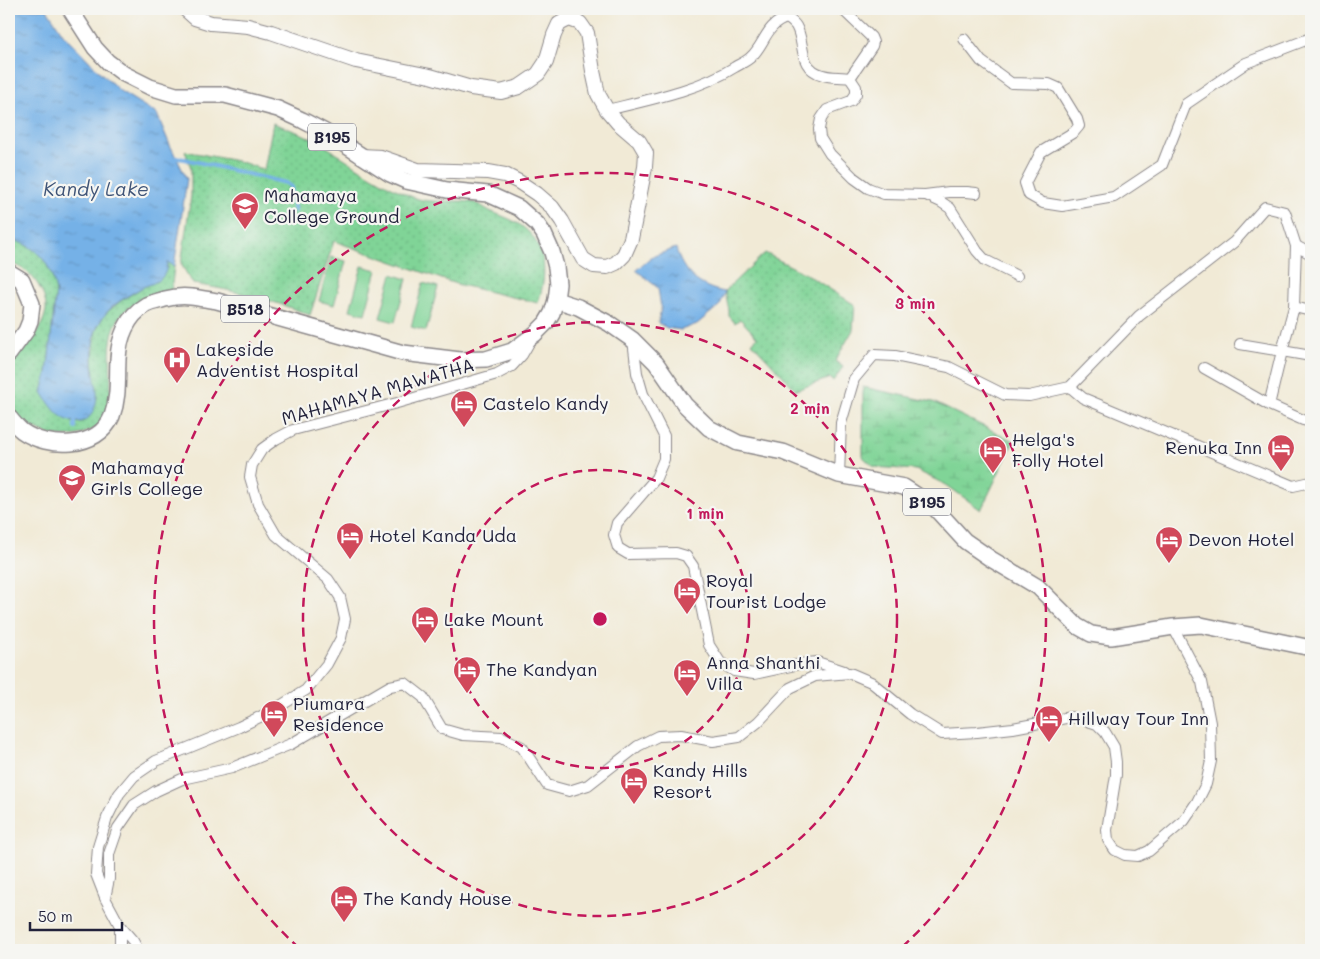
<svg xmlns="http://www.w3.org/2000/svg" width="1320" height="959" font-family="Mali,sans-serif">
	<style>
		.grass { fill: url(#grass-dots); stroke: #517b69 }
		.wetland { fill: url(#wetland-marsh); stroke: #517b69 }
		.garden { fill: #80d497; stroke: #517b69 }
		.water { fill: url(#water-ripples); stroke: #4c6a91 }
		.lines { fill: none; stroke-linecap: round; stroke-linejoin: round }
		.stream { stroke: #75b1e7; stroke-width: 4 }
		.street-casing { stroke: #8a8688; stroke-width: 12 }
		.secondary-casing { stroke: #8a8688; stroke-width: 16 }
		.primary-casing { stroke: #8a8688; stroke-width: 18 }
		.street { stroke: #fff; stroke-width: 10 }
		.secondary { stroke: #fff; stroke-width: 14 }
		.primary { stroke: #fff; stroke-width: 15 }
		.ring { fill: none; stroke: #c2185b; stroke-width: 2.5; stroke-dasharray: 9 6 }
		.labels { text-anchor: middle; stroke-width: 4.5; stroke-linejoin: round; paint-order: stroke }
		.shield { fill: #f6f6f2; stroke: #626272; stroke-width: 1 }
		.shield-label { font-size: 16px; font-weight: bold; fill: #22223b }
		.poi-label { font-size: 18px; fill: #22223b; stroke: #f6f6f2; text-anchor: start }
		.street-label { font-size: 18px; fill: #22223b; stroke: #f6f6f2 }
		.water-label { font-size: 19px; font-style: italic; fill: #3f5477; stroke: #f6f6f2 }
		.centre { fill: #c2185b; stroke: #f6f6f2; stroke-width: 2.5 }
		.ring-label { font-size: 15px; text-anchor: middle; font-weight: bold; fill: #c2185b; stroke: #f6f6f2; stroke-width: 4.5; stroke-linejoin: round; paint-order: stroke }
	</style>
	<defs>
		<pattern id="grass-dots" width="8" height="8" patternUnits="userSpaceOnUse" patternTransform="scale(1.25)"><rect width="8" height="8" fill="#80d497"/><path d="M2 2h.1M6 6h.1" fill="none" stroke="#6eb683" stroke-width="1.8" stroke-linecap="round"/></pattern>
		<pattern id="wetland-marsh" width="20" height="14" patternUnits="userSpaceOnUse" patternTransform="scale(1.25)"><rect width="20" height="14" fill="#80d497"/><path d="M1 5h8M5 5V1M11 12h8M15 12V8" fill="none" stroke="#6eb683"/></pattern>
		<pattern id="water-ripples" width="26" height="14" patternUnits="userSpaceOnUse" patternTransform="scale(1.25)"><rect width="26" height="14" fill="#75b1e7"/><path d="M2 4q2-2 4 0t4 0M15 11q2-2 4 0t4 0" fill="none" stroke="#6090bc"/></pattern>
	</defs>
	<rect width="100%" height="100%" fill="#f6f6f2"/>
	<filter id="ink" filterUnits="userSpaceOnUse"><feTurbulence type="fractalNoise" baseFrequency=".02" numOctaves="2"/><feDisplacementMap in="SourceGraphic" scale="10" xChannelSelector="R" yChannelSelector="G"/><feConvolveMatrix kernelMatrix="1 2 1 2 8 2 1 2 1" color-interpolation-filters="sRGB"/></filter>
	<filter id="wash" filterUnits="userSpaceOnUse"><feTurbulence type="fractalNoise" baseFrequency=".0096" numOctaves="4" result="noise"/><feDisplacementMap in="SourceGraphic" scale="20" xChannelSelector="R" yChannelSelector="G"/><feGaussianBlur stdDeviation="1.12" result="paint"/><feColorMatrix in="noise" values="0 0 0 0 0 0 0 0 0 0 0 0 0 0 0 0 0 1.4 0 .05"/><feComposite in="paint" operator="in"/></filter>
	<g filter="url(#wash)">
		<rect width="100%" height="100%" fill="#f1ead6"/>
		<g class="grass">
			<path d="M273,123C289,129 307,135 322,144C349,161 375,180 404,193C413,198 423,201 433,201C446,202 459,200 471,202C479,203 485,209 492,212C502,216 514,220 523,227C548,247 547,276 538,303L456,284L334,241L310,315C272,300 234,290 193,284L181,264L191,196V168L185,151L242,162L264,170Z"/>
			<path d="M9,239C38,246 50,262 56,291L47,374L42,392L73,422L80,423L94,375L93,360L96,329L105,314L122,300L145,286L157,281L167,262L174,267L171,293C152,297 129,301 118,320C99,352 124,396 98,426C94,430 86,432 81,434C69,438 51,437 40,431C30,426 11,419 9,406C8,400 9,393 9,387C9,381 7,373 10,368C15,358 25,350 31,341C38,332 44,322 46,310C47,296 35,276 23,269C18,266 13,264 9,262Z"/>
			<polygon points="765,253 806,274 855,305 853,330 835,361 843,367 833,381 830,378 796,390 752,343 757,337 740,319 735,323 729,316 729,311 725,292 732,284"/>
		</g>
		<polygon class="wetland" points="863,387 933,402 1014,441 981,510 948,486 916,470 874,467 863,457"/>
		<g class="garden">
			<polygon points="331,257 346,261 334,305 319,301"/>
			<polygon points="362,266 377,270 365,314 350,310"/>
			<polygon points="392,274 407,279 395,322 380,318"/>
			<polygon points="423,283 438,287 426,331 411,327"/>
		</g>
		<g class="water">
			<path d="M9,9H47L63,34L100,72L120,91L157,114L169,143L187,179L174,267L167,262C167,270 165,277 157,281C153,284 148,285 143,287C130,295 113,303 104,316C97,326 94,332 93,344C92,354 93,365 94,375C95,381 97,387 97,393C97,407 91,424 75,422C59,420 50,405 42,392L47,374L56,291C50,262 38,246 9,239Z"/>
			<path d="M676,248C682,273 700,288 725,292L720,305L697,324L681,330L667,328L658,323L661,308L658,288L636,270L654,256Z"/>
		</g>
		<g class="lines">
			<g class="stream">
				<polyline points="176,158 185,159 286,183 291,187 292,200 295,211"/>
				<polyline points="75,428 75,422"/>
			</g>
		</g>
	</g>
	<g filter="url(#ink)">
		<g class="lines">
			<g class="street-casing">
				<g id="street">
					<polyline points="842,9 871,37 873,42 872,46 850,78"/>
					<polyline points="964,39 981,61 1011,83 1049,84 1058,88 1077,119 1079,126 1074,132 1041,152 1025,183 1029,195 1043,203 1062,206 1114,197 1162,165 1186,104 1246,63 1311,38"/>
					<path d="M607,110C648,100 699,90 735,67C740,64 747,61 751,57C765,44 766,24 787,18C790,20 794,23 796,26C806,43 797,68 823,75C832,78 841,76 850,78L856,87V94L851,101L827,110L821,119L819,129L820,138L830,154L854,178L868,188L884,194L925,195L949,192H967L976,193"/>
					<polyline points="926,195 941,202 950,208 977,251 985,260 1017,276"/>
					<polyline points="1296,246 1311,254"/>
					<polyline points="1294,307 1311,311"/>
					<polyline points="633,340 637,373 643,394 664,436 664,459 656,478 617,523 614,535 618,548 628,554 676,553 686,556 693,566 709,645 720,662 734,671 754,674 800,664 817,662 844,671"/>
					<polyline points="1240,344 1282,351 1269,405"/>
					<polyline points="1204,368 1269,405 1303,420 1311,422"/>
					<polyline points="1070,387 1083,398 1293,486 1311,482"/>
					<polyline points="839,475 841,423 854,379 874,355 895,356 949,367 1005,395 1029,396 1070,387 1139,316 1234,242 1265,207 1285,212 1296,246 1294,307 1282,351 1311,356"/>
					<polyline points="105,897 96,874 98,847 107,818 119,794 134,776 156,761 239,727 272,711 306,690 327,664 341,638 345,619 340,597 328,579 276,535 258,504 250,477 252,465 262,449 276,439 293,430 397,403 497,374 512,366 522,355 530,341"/>
					<polyline points="120,926 133,941 138,950"/>
					<polyline points="120,950 120,926 105,898 109,879 109,854 118,828 134,805 156,791 182,779 232,768 291,744 390,686 405,683 423,697 442,729 463,735 502,737 522,747 547,785 569,791 588,785 638,746 658,736 681,735 713,741 739,737 758,722 790,688 815,676 850,673 871,682 910,714 942,734 977,732 1013,728 1071,717 1085,720 1097,724 1105,732 1114,747 1116,762 1116,775 1107,830 1108,840 1115,850 1125,855 1138,856 1149,851 1184,821 1197,802 1206,784 1211,761 1210,723 1202,682 1173,627"/>
				</g>
			</g>
			<g class="secondary-casing">
				<polyline id="secondary" points="185,9 195,18 211,23 248,26 271,32 356,61 430,76 471,88 501,92 519,87 538,74 546,62 554,35 559,24 569,19 580,23 587,33 593,71 598,94 607,110 618,123 639,141 646,153 645,167 631,239 624,255 616,263 607,267 594,266 583,259 562,221 552,207 537,194 519,182 505,175 488,172 418,170 381,157 361,156"/>
			</g>
			<g class="primary-casing">
				<g id="primary">
					<polyline points="9,272 22,280 32,304 30,321 26,331 9,354"/>
					<polyline points="556,300 578,307 610,324 633,340 656,363 685,405 709,428 738,443 783,452 839,475 904,487 933,506 965,541 991,559 1038,587 1077,626 1091,634 1111,637 1173,627 1201,625 1311,648"/>
					<path d="M9,417C13,422 17,427 22,431C47,449 98,450 112,416C119,397 117,379 118,359C119,338 127,316 146,305C152,302 159,301 165,299C173,297 182,296 191,297C200,298 209,300 217,301L403,353L460,360L486,359L512,351L535,334L546,323L552,313L556,300L558,284L556,267L552,252L544,234L537,224L519,208L488,194L447,190L406,181L390,174L325,132L302,120L278,109L225,95H176L150,87L124,74L108,62L95,48L70,9"/>
				</g>
			</g>
			<use href="#street" class="street"/>
			<use href="#secondary" class="secondary"/>
			<use href="#primary" class="primary"/>
		</g>
	</g>
	<g class="ring">
		<circle cx="600" cy="619" r="149"/>
		<circle cx="600" cy="619" r="297"/>
		<path d="M299 948A446 446 0 1 1 901 948"/>
	</g>
	<defs>
		<g id="school-pin" transform="scale(1.4375)"><path d="M0 17L-7.5 6A9.5 9.5 0 1 1 7.5 6Z" fill="#d1495b" stroke="#f6f6f2"/><path d="M0-5L7-2L0 1L-7-2ZM-4 1L0 2.5L4 1V4Q0 6-4 4Z" fill="#fff"/></g>
		<g id="hospital-pin" transform="scale(1.4375)"><path d="M0 17L-7.5 6A9.5 9.5 0 1 1 7.5 6Z" fill="#d1495b" stroke="#f6f6f2"/><path d="M-5-5h3v3.5h4V-5h3V5h-3V1.5h-4V5h-3Z" fill="#fff"/></g>
		<g id="hotel-pin" transform="scale(1.4375)"><path d="M0 17L-7.5 6A9.5 9.5 0 1 1 7.5 6Z" fill="#d1495b" stroke="#f6f6f2"/><path d="M-6-4.5h1.5V1H6V5H4.5V3h-9V5H-6ZM-4 0a1.8 1.8 0 1 1 3.6 0ZM.5 0V-2.5h3Q6-2.5 6 0Z" fill="#fff"/></g>
	</defs>
	<g fill-rule="evenodd">
		<use href="#school-pin" x="245" y="206"/>
		<use href="#hospital-pin" x="177" y="360"/>
		<use href="#hotel-pin" x="464" y="404"/>
		<use href="#hotel-pin" x="1281" y="448"/>
		<use href="#hotel-pin" x="993" y="450"/>
		<use href="#school-pin" x="72" y="478"/>
		<use href="#hotel-pin" x="350" y="536"/>
		<use href="#hotel-pin" x="1169" y="540"/>
		<use href="#hotel-pin" x="687" y="591"/>
		<use href="#hotel-pin" x="425" y="620"/>
		<use href="#hotel-pin" x="467" y="670"/>
		<use href="#hotel-pin" x="687" y="673"/>
		<use href="#hotel-pin" x="274" y="714"/>
		<use href="#hotel-pin" x="1049" y="719"/>
		<use href="#hotel-pin" x="634" y="781"/>
		<use href="#hotel-pin" x="344" y="899"/>
	</g>
	<g class="labels">
		<g class="shield">
			<rect x="308" y="123.5" width="48" height="27" rx="4"/>
			<rect x="221" y="295.5" width="48" height="27" rx="4"/>
			<rect x="903" y="488.5" width="48" height="27" rx="4"/>
		</g>
		<g class="shield-label">
			<text x="332" y="143">B195</text>
			<text x="245" y="315">B518</text>
			<text x="927" y="508">B195</text>
		</g>
		<g class="poi-label">
			<text x="264" y="202">Mahamaya<tspan x="264" dy="21">College Ground</tspan></text>
			<text x="196" y="356">Lakeside<tspan x="196" dy="21">Adventist Hospital</tspan></text>
			<text x="483" y="410">Castelo Kandy</text>
			<text x="1012" y="446">Helga's<tspan x="1012" dy="21">Folly Hotel</tspan></text>
			<text x="1262" y="454" text-anchor="end">Renuka Inn</text>
			<text x="91" y="474">Mahamaya<tspan x="91" dy="21">Girls College</tspan></text>
			<text x="369" y="542">Hotel Kanda Uda</text>
			<text x="1188" y="546">Devon Hotel</text>
			<text x="706" y="587">Royal<tspan x="706" dy="21">Tourist Lodge</tspan></text>
			<text x="444" y="626">Lake Mount</text>
			<text x="706" y="669">Anna Shanthi<tspan x="706" dy="21">Villa</tspan></text>
			<text x="486" y="676">The Kandyan</text>
			<text x="293" y="710">Piumara<tspan x="293" dy="21">Residence</tspan></text>
			<text x="1068" y="725">Hillway Tour Inn</text>
			<text x="653" y="777">Kandy Hills<tspan x="653" dy="21">Resort</tspan></text>
			<text x="363" y="905">The Kandy House</text>
		</g>
		<g class="street-label">
			<text transform="translate(378 392) rotate(-16)" y="6">MAHAMAYA MAWATHA</text>
		</g>
		<g class="water-label">
			<text x="96" y="196">Kandy Lake</text>
		</g>
	</g>
	<circle cx="600" cy="619" r="8" class="centre"/>
	<g class="ring-label">
		<text x="915" y="309">3 min</text>
		<text x="810" y="414">2 min</text>
		<text x="705" y="519">1 min</text>
	</g>
	<rect width="1320" height="959" fill="none" stroke="#f6f6f2" stroke-width="30"/>
	<path d="M30 922v8h92v-8" fill="none" stroke="#22223b" stroke-width="2.5"/>
	<text x="38" y="922" font-size="15" fill="#22223b" stroke="#f6f6f2" stroke-width="4" paint-order="stroke">50 m</text>
</svg>
